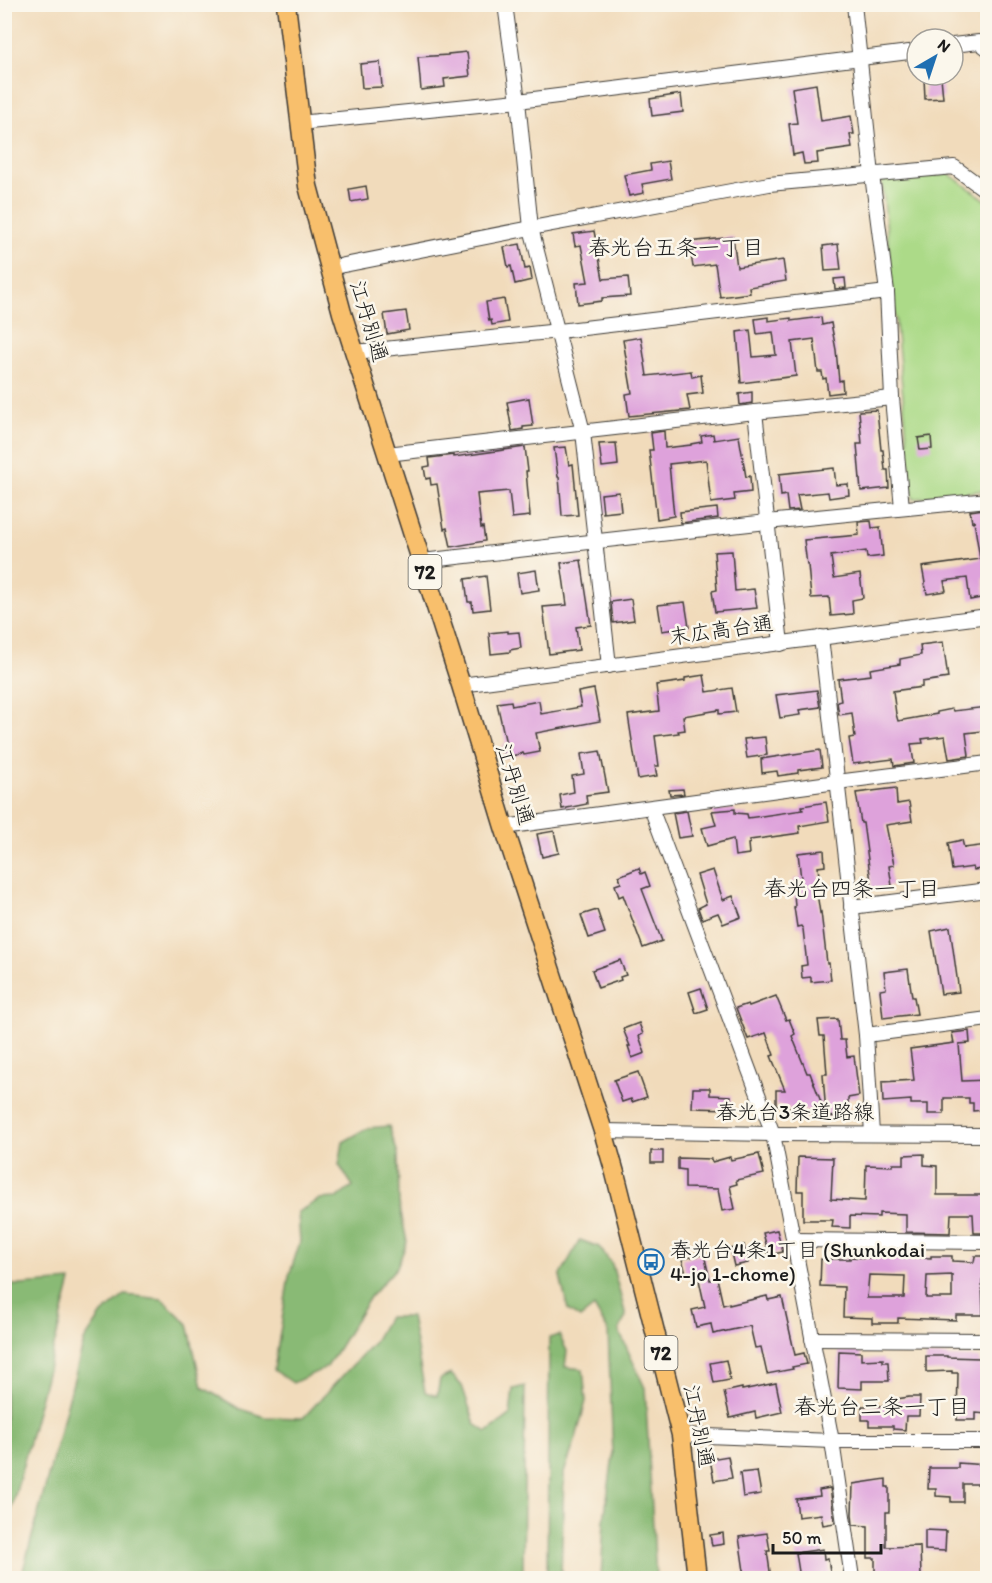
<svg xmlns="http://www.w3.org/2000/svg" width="992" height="1583" font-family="Itim,'Klee One',sans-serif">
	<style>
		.green { fill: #acda88; stroke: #647b52; stroke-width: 1.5 }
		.forest { fill: #89ba74; stroke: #526b48; stroke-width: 1.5 }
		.building { fill: #dea2db; fill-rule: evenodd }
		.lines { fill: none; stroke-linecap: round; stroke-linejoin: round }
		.minor-casing { stroke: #3c3934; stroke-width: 16 }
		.major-casing { stroke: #3c3934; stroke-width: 21 }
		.minor { stroke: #fff; stroke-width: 14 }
		.major { stroke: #f8bf6c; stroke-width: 18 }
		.labels { text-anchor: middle; stroke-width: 5; stroke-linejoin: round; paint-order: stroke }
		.shield { fill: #fbf7ec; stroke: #5f5e5a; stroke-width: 1.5 }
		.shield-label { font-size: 20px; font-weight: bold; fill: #1c1c1c }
		.street-label { font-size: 21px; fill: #1c1c1c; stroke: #fbf7ec }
		.poi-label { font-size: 21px; fill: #1c1c1c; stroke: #fbf7ec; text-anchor: start }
		.neighbourhood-label { font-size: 22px; fill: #1c1c1c; stroke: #fbf7ec }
	</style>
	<rect width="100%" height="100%" fill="#fbf7ec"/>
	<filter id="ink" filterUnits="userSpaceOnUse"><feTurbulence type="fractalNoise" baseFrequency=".0167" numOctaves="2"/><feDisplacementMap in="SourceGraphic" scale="12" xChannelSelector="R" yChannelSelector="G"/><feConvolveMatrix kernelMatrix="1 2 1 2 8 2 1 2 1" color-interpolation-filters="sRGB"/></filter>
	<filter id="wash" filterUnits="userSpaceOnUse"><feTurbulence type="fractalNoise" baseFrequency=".008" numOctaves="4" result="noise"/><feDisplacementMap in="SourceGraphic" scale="24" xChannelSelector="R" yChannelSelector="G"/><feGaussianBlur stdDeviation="1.35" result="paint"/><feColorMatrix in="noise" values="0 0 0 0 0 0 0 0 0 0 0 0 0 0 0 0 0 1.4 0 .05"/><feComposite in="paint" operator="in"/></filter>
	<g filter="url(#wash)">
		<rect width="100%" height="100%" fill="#f1dbbb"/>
		<polygon class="green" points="949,174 987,201 987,490 913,499 882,180"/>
		<g class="forest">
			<polygon points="389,1126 398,1154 399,1203 407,1242 397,1267 370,1297 327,1367 293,1383 274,1370 289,1276 300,1242 298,1212 320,1199 337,1198 353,1186 339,1165 343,1142 368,1128"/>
			<polygon points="580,1240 599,1247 612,1264 626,1316 619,1331 645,1388 656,1578 601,1578 604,1520 613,1456 608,1331 594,1307 580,1318 568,1310 560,1276"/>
			<polygon points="71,1281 5,1534 5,1285 21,1285"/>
			<polygon points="125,1295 162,1299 188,1324 202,1387 240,1409 265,1417 303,1418 373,1343 388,1317 411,1317 425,1392 437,1396 440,1379 451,1374 462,1386 475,1424 487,1432 510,1415 513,1389 525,1386 523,1578 21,1578 84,1341 102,1314"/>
			<polygon points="559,1335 567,1351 565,1367 583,1369 586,1401 576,1438 564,1473 561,1578 547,1578 549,1338"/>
		</g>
		<g id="blocks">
			<g class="building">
				<polygon points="467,52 470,76 444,79 445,87 421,90 418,57 448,55 448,54"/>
				<polygon points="380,62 382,87 362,88 360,64"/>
				<polygon points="941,77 943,98 925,99 924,78"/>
				<polygon points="816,84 821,121 851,116 854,134 850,134 852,148 817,153 818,163 804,164 802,153 793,155 789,124 797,123 792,88"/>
				<polygon points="681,94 683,112 652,116 650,99"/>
				<polygon points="668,161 671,179 642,184 644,193 629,196 624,175 651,170 650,164"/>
				<polygon points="366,186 368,199 351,202 349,189"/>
				<polygon points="594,231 603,279 628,277 630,296 602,298 602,301 578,304 576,283 588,282 581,245 575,246 573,234"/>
				<polygon points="733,237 737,267 783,260 786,281 749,287 750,293 720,297 715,264 693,267 689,242"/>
				<polygon points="520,244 525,269 530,268 532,280 515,284 511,266 508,267 504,247"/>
				<polygon points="838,244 841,270 825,271 823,246"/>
				<polygon points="845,278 846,288 835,289 834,279"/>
				<polygon points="504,299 508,322 492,325 491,320 489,321 486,302"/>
				<polygon points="406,311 409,330 387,334 384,314"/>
				<polygon points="768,317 768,321 791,318 791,321 821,317 822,325 831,323 836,350 839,381 842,380 843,392 828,394 826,378 823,379 822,372 818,372 814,339 792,342 796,376 741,383 737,332 750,330 753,357 776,355 773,332 757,334 755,319"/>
				<polygon points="641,337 647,376 691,371 692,377 701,375 703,393 687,395 690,410 629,416 626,394 632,393 623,340"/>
				<polygon points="752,392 752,403 740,405 739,394"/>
				<polygon points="529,398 533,426 523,427 523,429 512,431 507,402"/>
				<polygon points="877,410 881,450 883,450 885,470 888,470 889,488 861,491 857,444 862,444 859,411"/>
				<polygon points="664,431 665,448 691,445 691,444 702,442 701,436 713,434 714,440 739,436 746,477 750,476 751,492 734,494 735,500 711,503 706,460 669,464 674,516 657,519 649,450 653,450 651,433"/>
				<polygon points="931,436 932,449 920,450 918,438"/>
				<polygon points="616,443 618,465 602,467 599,444"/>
				<polygon points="525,447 528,471 526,471 530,516 512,518 509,491 477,494 481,528 483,527 485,541 451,547 447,528 444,529 437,484 431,485 430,478 426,479 424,467 430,466 429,458 454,455 454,457"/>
				<polygon points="566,447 569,465 573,464 578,515 562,516 559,477 558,477 554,448"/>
				<polygon points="834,468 836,485 848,484 849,495 829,498 828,492 797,495 800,510 788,511 786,495 781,496 779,474"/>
				<polygon points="619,492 621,511 603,513 601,494"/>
				<polygon points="717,508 718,518 681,523 680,512"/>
				<polygon points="984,509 986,525 987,525 987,578 983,578 986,597 970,600 967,578 944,581 946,591 927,594 922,567 980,559 974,521 972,522 970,511"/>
				<polygon points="871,521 872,528 880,527 883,556 867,558 866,551 831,556 834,578 860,574 863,598 852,600 853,614 831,616 829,597 811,598 808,565 807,565 804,540 859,535 858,522"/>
				<polygon points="732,551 735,591 754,589 757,608 715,612 712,591 717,590 714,552"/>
				<polygon points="581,560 591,625 576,627 579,650 549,654 543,607 567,605 561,563"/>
				<polygon points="536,570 539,590 520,593 517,573"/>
				<polygon points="486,576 490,609 473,611 472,602 468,602 465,579"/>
				<polygon points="631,599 634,620 613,623 611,602"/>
				<polygon points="685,602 689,627 662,631 658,605"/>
				<polygon points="508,631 508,633 519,632 521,648 510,650 510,652 491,654 489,633"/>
				<polygon points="943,642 948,678 922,682 922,687 893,691 896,714 898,721 937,714 937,712 952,709 953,711 987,707 987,725 982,726 983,731 966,733 969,756 949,759 945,736 922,739 923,743 911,744 914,763 894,766 893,759 853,764 849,738 855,737 852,713 839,715 837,702 841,701 838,679 871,675 870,669 900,664 900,659 921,655 920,645"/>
				<polygon points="704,675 707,692 732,688 736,712 719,714 719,710 683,716 685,730 678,731 679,733 655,736 659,766 655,766 657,776 638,779 628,715 659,711 656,685 685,681 685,678"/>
				<polygon points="594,689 600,721 536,733 540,752 524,755 523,753 505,758 502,745 506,744 497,703 511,701 512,706 539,701 541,714 581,707 578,692"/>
				<polygon points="817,690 820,707 799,710 800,715 780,718 776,695"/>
				<polygon points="765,737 767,755 747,758 744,739"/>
				<polygon points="820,750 822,767 798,770 798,773 778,776 777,771 762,773 761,759"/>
				<polygon points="600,751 608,792 586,795 587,804 562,809 560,795 574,792 572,776 584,774 581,754"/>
				<polygon points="896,788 897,804 909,802 912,821 886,825 894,865 889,866 892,886 872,889 863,823 861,823 856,793"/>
				<polygon points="683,789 684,794 670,795 669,790"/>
				<polygon points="826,802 829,821 799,826 800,833 750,840 750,843 748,844 749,854 735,856 733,839 707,846 702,828 716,825 712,811 735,809 735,813 747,814 748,818 803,810 802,806"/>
				<polygon points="687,811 692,836 678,838 673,813"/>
				<polygon points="554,831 559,853 542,857 537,834"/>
				<polygon points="962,840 964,848 987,845 987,868 974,870 973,867 952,870 948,843"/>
				<polygon points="824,850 825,866 818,867 820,885 816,886 820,913 821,912 827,963 829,963 831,980 811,982 811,977 802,978 801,966 807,965 803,929 801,926 797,927 794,907 795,907 793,879 801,879 798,853"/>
				<polygon points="639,868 641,874 645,872 650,886 642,889 662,941 643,948 623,895 619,897 615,885 621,883 619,876"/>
				<polygon points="713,870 723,900 733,896 741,917 723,924 718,913 702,919 698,908 706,904 697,875"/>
				<polygon points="597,910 605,933 589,938 581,915"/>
				<polygon points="950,927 959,992 941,994 931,931"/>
				<polygon points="620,960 626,975 620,977 621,980 598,988 592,970"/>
				<polygon points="908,969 912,997 914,997 917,1014 883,1018 880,990 886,989 884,972"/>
				<polygon points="701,988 708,1009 696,1013 689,992"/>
				<polygon points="776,996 786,1020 789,1019 795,1034 792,1036 807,1073 810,1073 826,1115 823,1074 827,1074 824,1036 820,1036 818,1020 838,1019 840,1040 845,1040 847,1057 854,1056 859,1096 848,1098 848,1117 813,1116 813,1110 789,1111 789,1107 782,1107 782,1105 776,1105 776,1090 785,1090 771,1056 774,1055 766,1033 748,1039 736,1008 748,1004 749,1006"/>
				<polygon points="639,1023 643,1034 639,1036 645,1053 632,1058 628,1046 630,1046 623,1029"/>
				<polygon points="969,1031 970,1043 959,1044 962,1081 987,1080 987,1103 984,1103 984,1110 973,1111 973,1103 969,1103 969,1098 944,1098 944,1114 928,1114 928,1104 911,1104 911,1100 883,1102 882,1082 914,1080 910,1049 954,1043 952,1033"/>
				<polygon points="638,1072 647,1097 632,1102 631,1099 622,1102 614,1080"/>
				<polygon points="693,1088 710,1088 710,1095 731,1096 730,1109 692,1108"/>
				<rect x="651" y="1151" width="12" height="12"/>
				<polygon points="759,1154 764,1174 736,1180 737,1184 730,1186 735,1209 722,1211 718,1189 685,1188 685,1170 678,1169 678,1158 711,1159 712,1162 730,1157 731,1160"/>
				<polygon points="924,1154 924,1165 937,1166 937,1195 987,1195 987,1233 974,1233 973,1214 951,1214 950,1233 906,1232 906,1214 879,1213 879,1217 850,1216 850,1228 832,1227 833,1220 803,1220 803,1191 797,1191 798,1157 833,1158 831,1199 865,1201 866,1165 893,1166 893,1164 904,1164 904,1155"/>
				<polygon points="777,1230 783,1252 769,1255 763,1233"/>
				<polygon points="744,1245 748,1263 734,1266 730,1249"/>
				<polygon points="704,1254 710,1280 717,1278 723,1305 729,1303 729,1305 767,1296 768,1300 782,1297 795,1355 804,1353 807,1364 792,1367 793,1369 767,1374 761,1347 755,1348 750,1326 713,1334 711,1324 696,1327 692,1310 705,1307 697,1271 686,1274 682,1259"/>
				<path d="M872,1255L931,1258V1256H952V1261L974,1262L975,1256H987L986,1281L982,1280L983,1315H956V1320L898,1318V1323H872V1318L843,1317L844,1287L820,1286L821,1259H850V1257L872,1258ZM869,1275L905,1276L904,1298H867ZM952,1275V1298H926L927,1276Z"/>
				<polygon points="839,1351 861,1352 861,1360 883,1359 883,1362 888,1362 889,1381 862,1381 862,1389 838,1388"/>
				<polygon points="926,1356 947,1356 947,1357 980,1358 981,1377 987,1377 987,1414 976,1413 976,1420 957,1420 958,1373 952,1373 952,1371 926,1372"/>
				<polygon points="726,1360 730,1380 714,1383 710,1363"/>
				<polygon points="776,1383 782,1412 756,1418 755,1412 730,1418 724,1392 742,1388 742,1390"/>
				<polygon points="909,1397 920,1397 919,1416 906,1416 905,1430 893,1429 893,1426 869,1426 869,1420 862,1420 862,1406 897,1406 897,1399"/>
				<polygon points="728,1456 732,1478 714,1481 710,1459"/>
				<polygon points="958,1463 987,1465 987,1484 963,1484 963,1502 951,1502 951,1497 936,1496 936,1489 928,1489 929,1468 958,1468"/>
				<polygon points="757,1471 761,1494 743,1497 740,1473"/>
				<polygon points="886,1479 886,1487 889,1487 889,1512 886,1512 886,1547 920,1546 921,1577 875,1577 875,1558 868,1558 868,1526 853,1525 852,1514 853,1484"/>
				<polygon points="830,1488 835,1523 823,1525 821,1514 798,1517 796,1499 820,1496 819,1490"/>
				<polygon points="925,1530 946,1531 945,1551 925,1550"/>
				<polygon points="723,1533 724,1544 712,1546 710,1535"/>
				<polygon points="767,1533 770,1551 767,1551 771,1578 745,1578 739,1537"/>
				<polygon points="823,1549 824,1559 828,1558 831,1578 800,1578 796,1553"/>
			</g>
		</g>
	</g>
	<g filter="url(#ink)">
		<use href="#blocks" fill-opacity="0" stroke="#3c3934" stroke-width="1.5"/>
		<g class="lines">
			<g class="minor-casing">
				<g id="minor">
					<polyline points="505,4 518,101 531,228 583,432 609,666"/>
					<polyline points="854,4 872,175 887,292 892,398 902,508"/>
					<polyline points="953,45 979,42 988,49"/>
					<polyline points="299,123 518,101 917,51"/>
					<polyline points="329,268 531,228 769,184 954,167 988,192"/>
					<polyline points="355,352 559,331 887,292"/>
					<polyline points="755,412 781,644"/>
					<polyline points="387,454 755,412 892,398"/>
					<polyline points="422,561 767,522 988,500"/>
					<polyline points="821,637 866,1035 872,1134"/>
					<polyline points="461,685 988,616"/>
					<polyline points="651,808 773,1134 832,1441 852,1578"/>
					<polyline points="504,827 837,782 988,763"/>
					<polyline points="851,907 988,890"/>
					<polyline points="866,1035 988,1019"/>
					<polyline points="603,1131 773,1134 988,1135"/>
					<polyline points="793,1240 988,1242"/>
					<polyline points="812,1339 988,1340"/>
					<polyline points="681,1435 832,1441 988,1441"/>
				</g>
			</g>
			<g class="major-casing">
				<polyline id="major" points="286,4 308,186 342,313 461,685 504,827 603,1131 615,1173 681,1435 697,1578"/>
			</g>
			<use href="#minor" class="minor"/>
			<use href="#major" class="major"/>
		</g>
	</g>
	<defs>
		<g id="bus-ring" transform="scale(1.35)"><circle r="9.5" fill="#fbf7ec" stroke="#1f6fb2" stroke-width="1.5"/><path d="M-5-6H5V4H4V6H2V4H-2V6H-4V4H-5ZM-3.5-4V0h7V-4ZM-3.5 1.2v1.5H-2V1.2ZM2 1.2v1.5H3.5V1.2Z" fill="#1f6fb2"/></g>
	</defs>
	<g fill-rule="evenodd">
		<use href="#bus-ring" x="651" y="1262"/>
	</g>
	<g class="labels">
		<g class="shield">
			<rect x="408.5" y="555" width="33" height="34" rx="4.5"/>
			<rect x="644.5" y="1336" width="33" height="34" rx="4.5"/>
		</g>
		<g class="shield-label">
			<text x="425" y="579">72</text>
			<text x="661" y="1360">72</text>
		</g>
		<g class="street-label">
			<text transform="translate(369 321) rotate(73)" y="7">江丹別通</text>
			<text transform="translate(721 630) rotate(-8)" y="7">末広高台通</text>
			<text transform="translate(515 784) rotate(73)" y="7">江丹別通</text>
			<text x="795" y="1119">春光台3条道路線</text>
			<text transform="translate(699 1426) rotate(79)" y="7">江丹別通</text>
		</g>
		<g class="poi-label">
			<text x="670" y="1257">春光台4条1丁目 (Shunkodai<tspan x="670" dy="24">4-jo 1-chome)</tspan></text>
		</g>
		<g class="neighbourhood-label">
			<text x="676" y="255">春光台五条一丁目</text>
			<text x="852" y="896">春光台四条一丁目</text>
			<text x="882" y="1414">春光台三条一丁目</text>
		</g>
	</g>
	<rect width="992" height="1583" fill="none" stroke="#fbf7ec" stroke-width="24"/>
	<g transform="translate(935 57) rotate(39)"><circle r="28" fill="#fbf7ec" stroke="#a29f99" stroke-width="1.5"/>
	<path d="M0-4.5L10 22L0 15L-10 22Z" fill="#1f6fb2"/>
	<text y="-9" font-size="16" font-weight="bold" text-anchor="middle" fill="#1c1c1c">N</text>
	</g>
	<path d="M773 1544v9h108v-9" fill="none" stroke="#1c1c1c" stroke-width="3"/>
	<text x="782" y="1544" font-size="18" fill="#1c1c1c" stroke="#fbf7ec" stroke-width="4.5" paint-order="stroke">50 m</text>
</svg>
